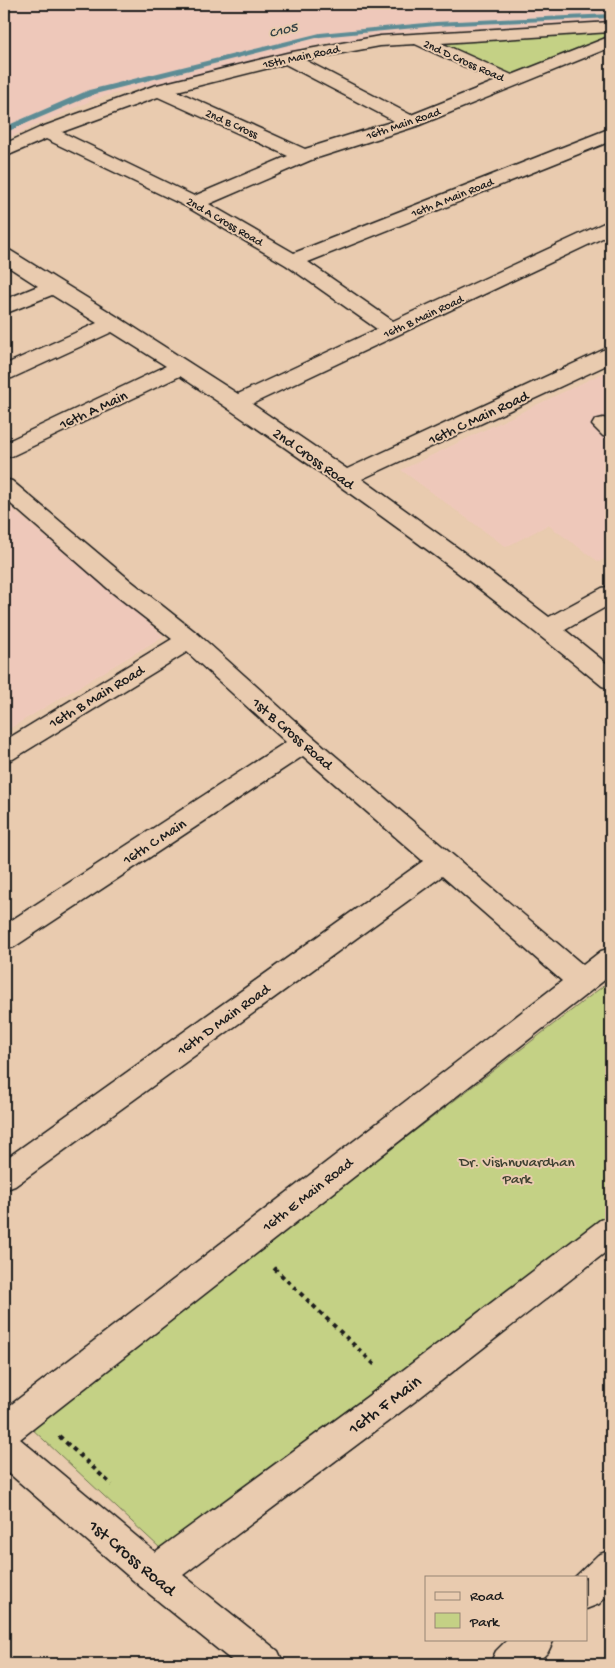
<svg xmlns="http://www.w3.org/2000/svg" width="615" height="1668" font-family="'Gochi Hand',sans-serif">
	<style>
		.built { fill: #eec8ba }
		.green { fill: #c4d185; stroke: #707650 }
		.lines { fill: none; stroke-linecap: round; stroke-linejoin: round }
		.stream { fill: #5d8c95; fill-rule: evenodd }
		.minor-casing { stroke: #1c1c1c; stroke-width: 3 }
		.path { stroke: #1c1c1c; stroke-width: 4; stroke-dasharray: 4.5 4.5; stroke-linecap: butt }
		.minor { fill: #e9cbaf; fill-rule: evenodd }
		.labels { text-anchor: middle; stroke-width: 4; stroke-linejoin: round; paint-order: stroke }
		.far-street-label { font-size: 12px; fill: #1c1c1c; stroke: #e9cbaf }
		.far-water-label { font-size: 14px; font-style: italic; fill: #324144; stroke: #e9cbaf }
		.street-label { font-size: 15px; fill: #1c1c1c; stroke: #e9cbaf }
		.park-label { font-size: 15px; fill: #3e4031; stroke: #e9cbaf }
		.near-street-label { font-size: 18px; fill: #1c1c1c; stroke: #e9cbaf }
	</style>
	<rect width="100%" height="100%" fill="#e9cbaf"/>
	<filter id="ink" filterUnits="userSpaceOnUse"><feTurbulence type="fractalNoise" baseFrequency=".02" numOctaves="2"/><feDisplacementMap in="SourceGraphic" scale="10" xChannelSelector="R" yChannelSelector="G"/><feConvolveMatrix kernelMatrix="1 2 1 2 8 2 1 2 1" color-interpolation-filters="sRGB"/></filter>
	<g filter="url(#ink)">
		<g class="built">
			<polygon points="4,4 611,4 611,21 409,32 321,44 97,98 4,140"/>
			<polygon points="611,369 611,555 599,562 548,525 506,547 401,470"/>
			<polygon points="4,502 164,636 4,732"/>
		</g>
		<g class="green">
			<polygon points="611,32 611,41 516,77 437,42"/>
			<polygon points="611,980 611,1216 160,1548 30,1427"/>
		</g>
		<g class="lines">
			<polygon class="stream" points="611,14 611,18 436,26 320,37 95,94 4,133 4,127 89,90 320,33 436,22"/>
			<g class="minor-casing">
				<g id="minor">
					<path d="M611,22V32L441,43L512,75L611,36V47L417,126L311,160L209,204L294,253L611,128V141L308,262L393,321L604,223L611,221V234L252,404L347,469L603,350L611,349V363L362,479L462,551L549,617L602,588L611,586V604L565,630L611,667V689L602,686C467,575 325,473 180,376L12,456L4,458V443L166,366L112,332L12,378L4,379V365L97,323L52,295L4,314V300L38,286L4,264V249L11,251L121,319L238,394L377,329L286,265L187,207L46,139L4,157V144L39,128L153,86L287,53L380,36ZM415,44L496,81L411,115L305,60L380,46ZM285,64L394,121L305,149L177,91ZM158,97L288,156L194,196L62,132Z"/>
					<polygon points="603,418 611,420 611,438 603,436 592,425 595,420"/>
					<polygon points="4,479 12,481 131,581 198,634 313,737 583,965 601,951 611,948 611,975 20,1439 155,1552 390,1380 600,1220 611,1216 611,1248 414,1402 183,1575 278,1651 284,1664 236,1664 141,1587 4,1469 4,1410 562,981 442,876 15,1186 4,1190 4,1160 423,861 303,756 14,947 4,950 4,925 286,742 187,652 13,759 4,762 4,741 172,639 113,593 4,498"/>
					<polygon points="611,1550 611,1592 599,1604 586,1609 586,1577 575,1577 598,1555"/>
					<polygon points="508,1639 554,1639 548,1652 536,1664 490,1664 496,1651"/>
				</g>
			</g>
			<g class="path">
				<polyline points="274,1268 376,1366"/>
				<polyline points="59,1436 112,1485"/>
			</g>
			<use href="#minor" class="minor"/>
		</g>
	</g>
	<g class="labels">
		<g class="far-street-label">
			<text transform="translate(301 56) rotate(-12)" y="4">15th Main Road</text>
			<text transform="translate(464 60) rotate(24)" y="4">2nd D Cross Road</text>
			<text transform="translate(232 123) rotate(24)" y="4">2nd B Cross</text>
			<text transform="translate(403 123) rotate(-19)" y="4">16th Main Road</text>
			<text transform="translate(452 197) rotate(-22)" y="4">16th A Main Road</text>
			<text transform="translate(225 221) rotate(30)" y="4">2nd A Cross Road</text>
			<text transform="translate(423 316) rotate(-25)" y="4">16th B Main Road</text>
		</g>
		<g class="far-water-label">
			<text transform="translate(283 29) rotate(-14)" y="5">C105</text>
		</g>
		<g class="street-label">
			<text transform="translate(93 409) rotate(-25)" y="5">16th A Main</text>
			<text transform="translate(478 417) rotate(-25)" y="5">16th C Main Road</text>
			<text transform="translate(314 458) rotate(35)" y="5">2nd Cross Road</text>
			<text transform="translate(96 696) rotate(-31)" y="5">16th B Main Road</text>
			<text transform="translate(293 733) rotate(41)" y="5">1st B Cross Road</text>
			<text transform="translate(154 841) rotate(-33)" y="5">16th C Main</text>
			<text transform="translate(223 1019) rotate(-36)" y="5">16th D Main Road</text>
			<text transform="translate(307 1194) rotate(-38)" y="5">16th E Main Road</text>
		</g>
		<g class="park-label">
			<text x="517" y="1166">Dr. Vishnuvardhan<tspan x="517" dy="17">Park</tspan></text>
		</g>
		<g class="near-street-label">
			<text transform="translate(384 1404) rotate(-37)" y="6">16th F Main</text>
			<text transform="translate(133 1557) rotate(40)" y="6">1st Cross Road</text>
		</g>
	</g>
	<rect width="615" height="1668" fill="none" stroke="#e9cbaf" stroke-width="20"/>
	<rect x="10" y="10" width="595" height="1648" fill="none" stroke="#1c1c1c" stroke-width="2" filter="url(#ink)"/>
	<rect x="425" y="1576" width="162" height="65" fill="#e9cbaf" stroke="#978574"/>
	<rect x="435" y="1592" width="25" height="8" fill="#e9cbaf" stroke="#978574"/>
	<text x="470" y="1600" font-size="15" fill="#1c1c1c">Road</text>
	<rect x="435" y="1613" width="25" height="15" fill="#c4d185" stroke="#978574"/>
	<text x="470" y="1626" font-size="15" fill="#1c1c1c">Park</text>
</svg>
